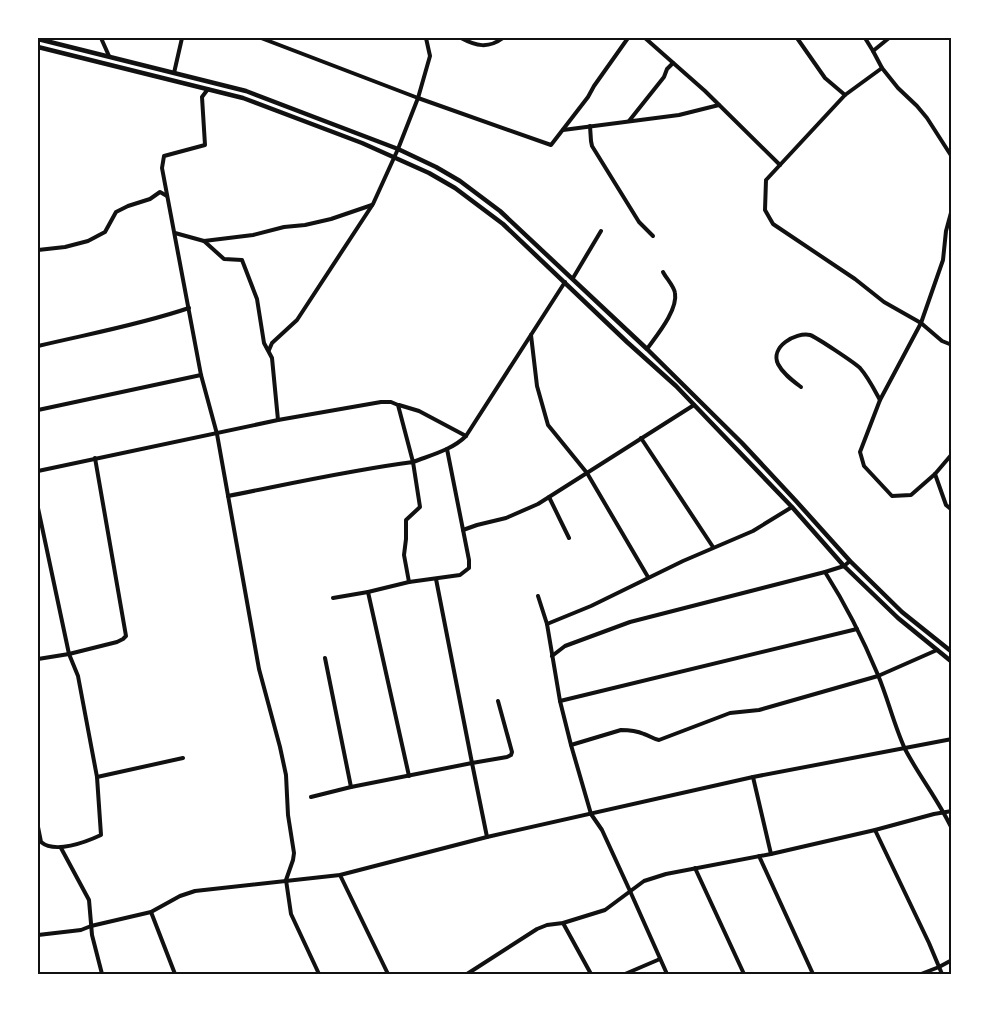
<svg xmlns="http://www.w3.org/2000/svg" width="989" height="1012" font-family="Signika,sans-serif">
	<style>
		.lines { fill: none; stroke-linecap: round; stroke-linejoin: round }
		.minor { stroke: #111; stroke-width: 4 }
		.tertiary { stroke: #111; stroke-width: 4.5 }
		.neatline { fill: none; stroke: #111; stroke-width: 2 }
	</style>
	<rect width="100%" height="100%" fill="#fff"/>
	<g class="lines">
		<g class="minor">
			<polyline points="101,38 109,56"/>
			<polyline points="261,38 418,98 551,145 588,97 594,86 628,38"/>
			<path d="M461,38C476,46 488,49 503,38"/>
			<polyline points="645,38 705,91 780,165"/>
			<polyline points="797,38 825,78 845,95 882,68"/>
			<polyline points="865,38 873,51 889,38"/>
			<polyline points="873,51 882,68 898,88 917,106 927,118 952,157"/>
			<polyline points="174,73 182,38"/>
			<polyline points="208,89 202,97 205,145 164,156 162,168 201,375 217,434 259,669 280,747 286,775 288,815 294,853 293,860 286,880 291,914 319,974"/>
			<polyline points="845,95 766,180 765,210 773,224 855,279 884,302 921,323 942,341 952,345"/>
			<polyline points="629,121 664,77 667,69 673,63"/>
			<polyline points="590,126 591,141 592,146 639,222 653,236"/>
			<polyline points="563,130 679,115 719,105"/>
			<polyline points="952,209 946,231 943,260 921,323 880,400 860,452 864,466 892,496 911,495 935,474 952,454"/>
			<polyline points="175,233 204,241 253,235 284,227 305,225 331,219 372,205"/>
			<polyline points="204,241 224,259 242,260 257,299 264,343 272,358 278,420"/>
			<polyline points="38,250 65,247 88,241 105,232 116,212 128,206 150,199 160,192 167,196"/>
			<polyline points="573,278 601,231"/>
			<polyline points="531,335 537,386 548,425 587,473 648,577"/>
			<path d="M38,346C88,334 139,325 189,308"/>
			<path d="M647,349C657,335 678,310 675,293C674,286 666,278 663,272"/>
			<polyline points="269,350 272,343 297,320 373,204 398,149 418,98 430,56 426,38"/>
			<path d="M801,387C793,381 783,374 778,364C770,347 795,332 810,335C816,337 855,363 860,368C868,377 874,389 880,400"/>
			<polyline points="399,405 419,411 466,436"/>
			<polyline points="38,410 201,375"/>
			<polyline points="641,438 713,547"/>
			<path d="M38,471L278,420L381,402H391L398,405L413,462C431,455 452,450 466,436L565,282"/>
			<polyline points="935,474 946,505 952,510"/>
			<path d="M228,496C289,484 351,470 413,462L420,507L406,520V539L404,555L409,582"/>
			<polyline points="549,497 569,538"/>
			<path d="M38,508L69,654L78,676L97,777L101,835C86,842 55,854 41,842L38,827"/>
			<polyline points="463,530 477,525 506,518 538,504 694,405"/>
			<path d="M825,572C846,605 863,639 878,675C888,699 894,725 905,749C919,776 939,801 952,829"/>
			<polyline points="436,579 472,763 507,757 511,755 512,752 498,701"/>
			<polyline points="368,592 409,776"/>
			<polyline points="538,596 547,624 560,701 571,745 591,814 602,830 630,891 667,974"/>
			<polyline points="333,598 368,592 409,582 460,575 469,568 469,560 447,449"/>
			<polyline points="547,624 591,606 683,561 753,531 792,507"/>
			<polyline points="552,656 565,646 630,622 825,572 844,566 850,561"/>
			<polyline points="325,658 351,787"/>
			<polyline points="38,659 69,654 117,642 123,639 126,636 95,458"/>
			<polyline points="560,701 857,629"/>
			<path d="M571,745L621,730C629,730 637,731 644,734C650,736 653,739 659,740L730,713L759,710L878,676L937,650"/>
			<polyline points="97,777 183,758"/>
			<polyline points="753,777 771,854"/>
			<polyline points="311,797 351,787 472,763 487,837"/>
			<polyline points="875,830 929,943 942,974"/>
			<polyline points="61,848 89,900 92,935 102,974"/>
			<polyline points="759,856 813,974"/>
			<polyline points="695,868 744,974"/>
			<polyline points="340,875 388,974"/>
			<polyline points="151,912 175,974"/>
			<polyline points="563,923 591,974"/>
			<polyline points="38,935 81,930 91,926 151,912 180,896 195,891 340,875 487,837 753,777 952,739"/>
			<polyline points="467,974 537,929 547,925 563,923 605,910 644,881 666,874 771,854 875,830 934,814 952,811"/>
			<polyline points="625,974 660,959"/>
			<polyline points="921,974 939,967 952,960"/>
		</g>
		<g class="tertiary">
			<polyline points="38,39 246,91 398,149 436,167 460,181 500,211 647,349 742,443 796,501 850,561 902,612 952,652"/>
			<polyline points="38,47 243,98 362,143 429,173 455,188 503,224 627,342 676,386 792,507 844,566 898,618 952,662"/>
		</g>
	</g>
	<rect width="989" height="1012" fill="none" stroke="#ffffff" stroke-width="78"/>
	<rect x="39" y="39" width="911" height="934" class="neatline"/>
</svg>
